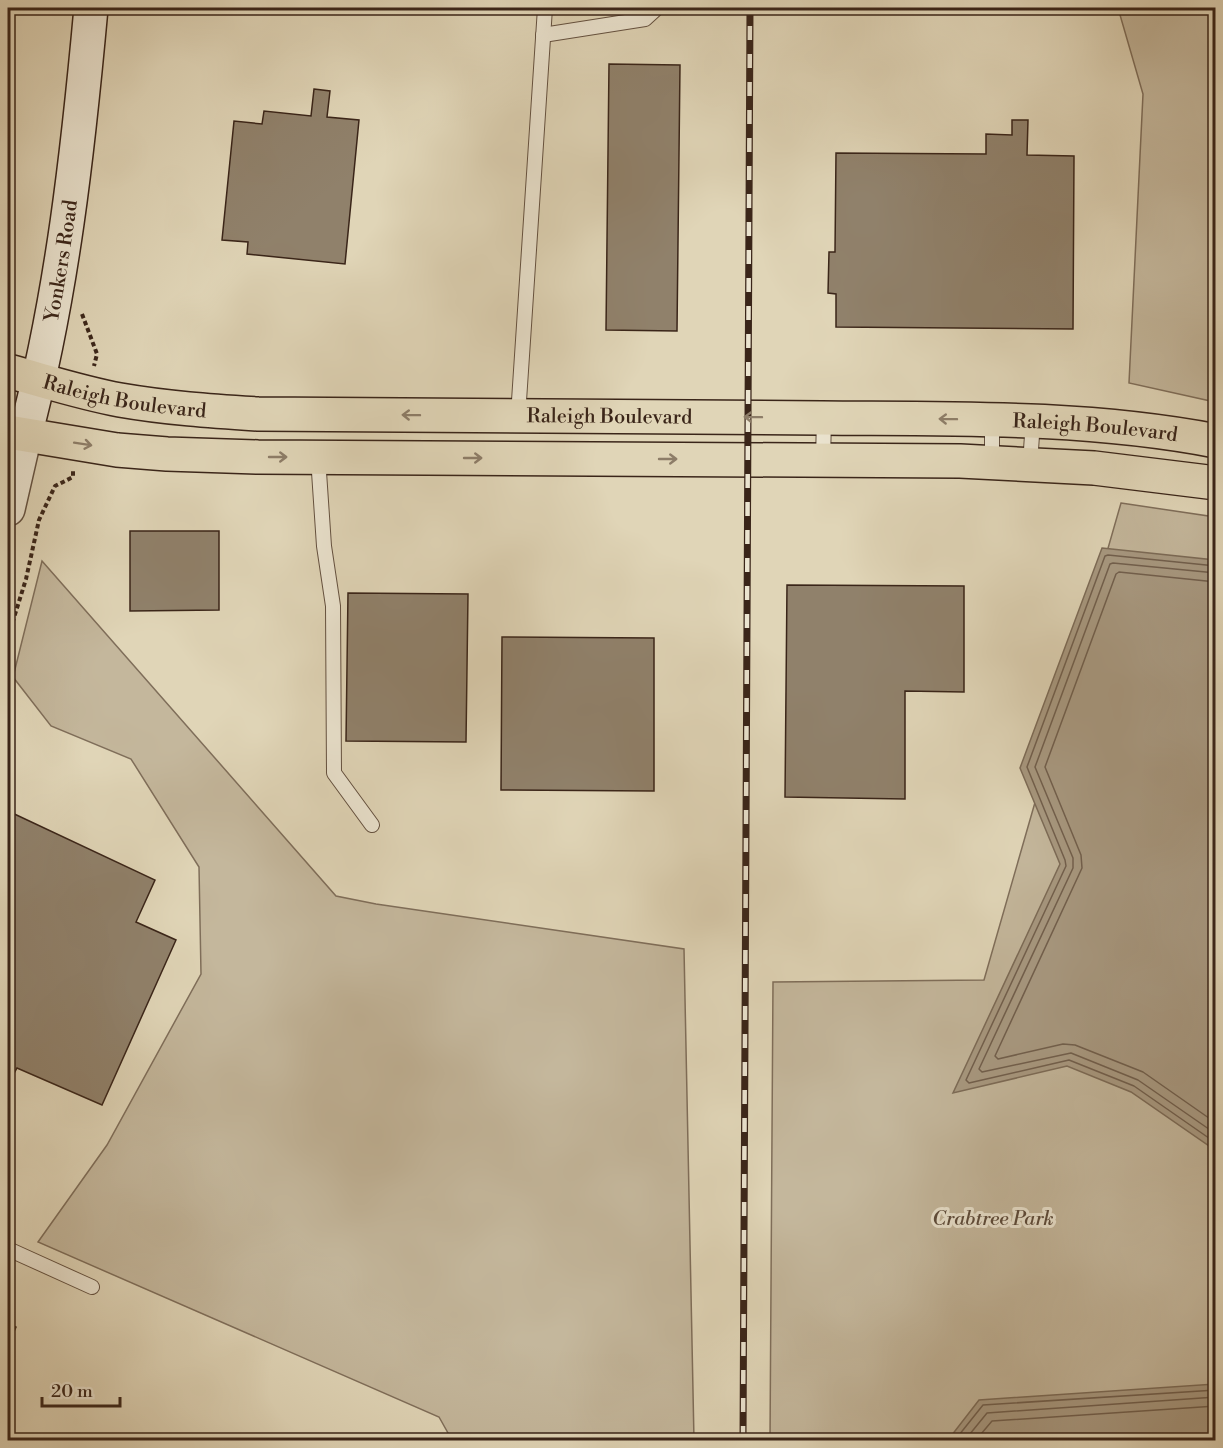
<svg xmlns="http://www.w3.org/2000/svg" width="1223" height="1448" font-family="'Libre Bodoni',serif">
	<style>
		.green { fill: #c4b79c; stroke: #7f6e5a; stroke-width: 1.5 }
		.water { fill: #a89981; stroke: #7c6b57; stroke-width: 1.5 }
		.lines { fill: none; stroke-linecap: round; stroke-linejoin: round }
		.shore { stroke: #715f4d; stroke-width: 1.5 }
		.building { fill: #90816b; stroke: #3a2519; stroke-width: 1.5 }
		.service-casing { stroke: #645140; stroke-width: 16 }
		.tertiary-casing { stroke: #645140; stroke-width: 36 }
		.secondary-casing { stroke: #3a2519; stroke-width: 36 }
		.primary-casing { stroke: #3a2519; stroke-width: 36 }
		.path { stroke: #3a2519; stroke-width: 4; stroke-dasharray: 4.5 3; stroke-linecap: butt }
		.service { stroke: #ebe4d0; stroke-width: 14 }
		.tertiary { stroke: #ebe4d0; stroke-width: 33 }
		.secondary { stroke: #ebe4d0; stroke-width: 33 }
		.primary { stroke: #e0d5b7; stroke-width: 33 }
		.rail-casing { stroke: #3a2519; stroke-width: 7 }
		.rail { stroke: #ebe4d0; stroke-width: 4.5; stroke-dasharray: 14; stroke-linecap: butt }
		.oneway { stroke: #8d7d68 }
		.labels { text-anchor: middle; stroke-width: 6; stroke-linejoin: round; paint-order: stroke }
		.street-label { font-size: 20px; fill: #3a2519; stroke: #ebe4d0 }
		.park-label { font-size: 20px; font-style: italic; fill: #5c4a3a; stroke: #ebe4d0 }
	</style>
	<rect width="100%" height="100%" fill="#e0d5b7"/>
	<filter id="stains"><feTurbulence type="fractalNoise" baseFrequency=".00333" numOctaves="4"/><feColorMatrix values="0 0 0 0 .2 0 0 0 0 .09 0 0 0 0 .02 0 0 0 .5 -.17"/></filter>
	<radialGradient id="worn" r=".72"><stop offset=".6" stop-color="#630" stop-opacity="0"/><stop offset="1" stop-color="#630" stop-opacity=".3"/></radialGradient>
	<g class="green">
		<polygon points="1118,8 1215,8 1215,402 1129,383 1143,94"/>
		<polygon points="1121,503 1215,517 1215,1440 770,1440 773,982 984,980"/>
		<polygon points="42,561 336,896 376,904 684,949 694,1440 452,1440 439,1417 38,1242 107,1145 201,974 199,867 131,759 51,726 13,677"/>
	</g>
	<g class="water">
		<polygon points="1102,548 1215,560 1215,1150 1131,1092 1067,1066 953,1093 1060,864 1020,768"/>
		<polygon points="1215,1384 1215,1440 948,1440 979,1400"/>
	</g>
	<g class="lines">
		<g class="shore">
			<polyline points="1216,566 1108,555 1105,556 1027,767 1065,860 1066,866 966,1080 969,1083 1069,1060 1134,1086 1216,1143"/>
			<polyline points="1216,573 1113,563 1110,564 1035,767 1073,858 1073,868 979,1069 982,1072 1071,1053 1138,1080 1216,1134"/>
			<polyline points="1216,582 1119,572 1116,574 1045,767 1081,855 1082,868 995,1056 998,1059 1063,1044 1075,1045 1143,1072 1216,1123"/>
			<polyline points="955,1440 983,1405 1216,1390"/>
			<polyline points="965,1440 987,1413 1216,1397"/>
			<polyline points="976,1440 992,1421 1216,1406"/>
		</g>
	</g>
	<g class="building">
		<polygon points="609,64 680,65 677,331 606,330"/>
		<polygon points="314,89 330,91 327,117 359,120 345,264 247,254 248,242 222,240 234,121 262,124 264,111 311,116"/>
		<polygon points="1012,120 1028,120 1027,155 1074,156 1073,329 836,327 836,294 828,293 829,252 835,252 836,153 986,154 986,134 1012,135"/>
		<polygon points="130,531 219,531 219,610 130,611"/>
		<polygon points="787,585 964,586 964,692 905,691 905,799 785,797"/>
		<polygon points="348,593 468,594 466,742 346,741"/>
		<polygon points="502,637 654,638 654,791 501,790"/>
		<polygon points="8,811 155,880 136,922 176,940 102,1105 17,1068 11,1079 8,1077"/>
		<polygon points="8,1323 16,1327 8,1345"/>
	</g>
	<g class="lines">
		<g class="service-casing">
			<g id="service">
				<polyline points="543,35 645,19 657,8"/>
				<polyline points="518,416 545,8"/>
				<polyline points="318,457 324,546 333,606 334,773 372,825"/>
				<polyline points="823,460 824,418"/>
				<polyline points="992,462 992,420"/>
				<polyline points="1030,464 1033,421"/>
				<polyline points="8,1249 92,1287"/>
			</g>
		</g>
		<g class="tertiary-casing">
			<polyline id="tertiary" points="8,509 25,435"/>
		</g>
		<g class="secondary-casing">
			<g id="secondary">
				<path id="s1" d="M25,435C62,296 78,151 91,8"/>
			</g>
		</g>
		<g class="primary-casing">
			<g id="primary">
				<path id="s2" d="M8,371C45,381 82,393 120,400C166,408 211,411 258,414C446,414 634,416 822,418C953,419 1086,416 1216,441"/>
				<polyline points="8,432 117,450 167,454 258,457 960,461 1094,468 1216,483"/>
			</g>
		</g>
		<g class="path">
			<polyline points="82,314 97,354 94,366"/>
			<polyline points="8,637 26,579 39,520 55,486 73,477 73,470"/>
		</g>
		<use href="#service" class="service"/>
		<use href="#tertiary" class="tertiary"/>
		<use href="#secondary" class="secondary"/>
		<use href="#primary" class="primary"/>
		<g class="rail-casing">
			<polyline id="rail" points="743,1440 750,8"/>
		</g>
		<use href="#rail" class="rail"/>
	</g>
	<defs><path id="oneway-shaft" d="M-6 0H5M1.5-3L5.5 0L1.5 3" fill="none" stroke-width="1.6" stroke-linecap="round" stroke-linejoin="round" transform="scale(1.5)"/></defs>
	<g class="oneway">
		<use href="#oneway-shaft" transform="translate(411 415) rotate(-179)"/>
		<use href="#oneway-shaft" transform="translate(753 417) rotate(-179)"/>
		<use href="#oneway-shaft" transform="translate(948 419) rotate(-179)"/>
		<use href="#oneway-shaft" transform="translate(83 444) rotate(9)"/>
		<use href="#oneway-shaft" transform="translate(278 457)"/>
		<use href="#oneway-shaft" transform="translate(473 458)"/>
		<use href="#oneway-shaft" transform="translate(668 459)"/>
	</g>
	<g class="labels">
		<g class="street-label">
			<text dy="7" stroke="none"><textPath href="#s1" startOffset="178">Yonkers Road</textPath></text>
			<text dy="7" stroke="none"><textPath href="#s2" startOffset="120">Raleigh Boulevard</textPath></text>
			<text dy="7" stroke="none"><textPath href="#s2" startOffset="606">Raleigh Boulevard</textPath></text>
			<text dy="7" stroke="none"><textPath href="#s2" startOffset="1092">Raleigh Boulevard</textPath></text>
		</g>
		<g class="park-label">
			<text x="993" y="1225">Crabtree Park</text>
		</g>
	</g>
	<rect width="1223" height="1448" fill="none" stroke="#e0d5b7" stroke-width="30"/>
	<rect x="9" y="9" width="1205" height="1430" fill="none" stroke="#3a2519" stroke-width="3"/>
	<rect x="15" y="15" width="1193" height="1418" fill="none" stroke="#3a2519" stroke-width="1.5"/>
	<path d="M42 1397v9h78v-9" fill="none" stroke="#3a2519" stroke-width="3"/>
	<text x="51" y="1397" font-size="18" fill="#3a2519" stroke="#ebe4d0" stroke-width="4.5" paint-order="stroke">20 m</text>
	<rect width="100%" height="100%" filter="url(#stains)"/>
	<rect width="100%" height="100%" fill="url(#worn)"/>
</svg>
